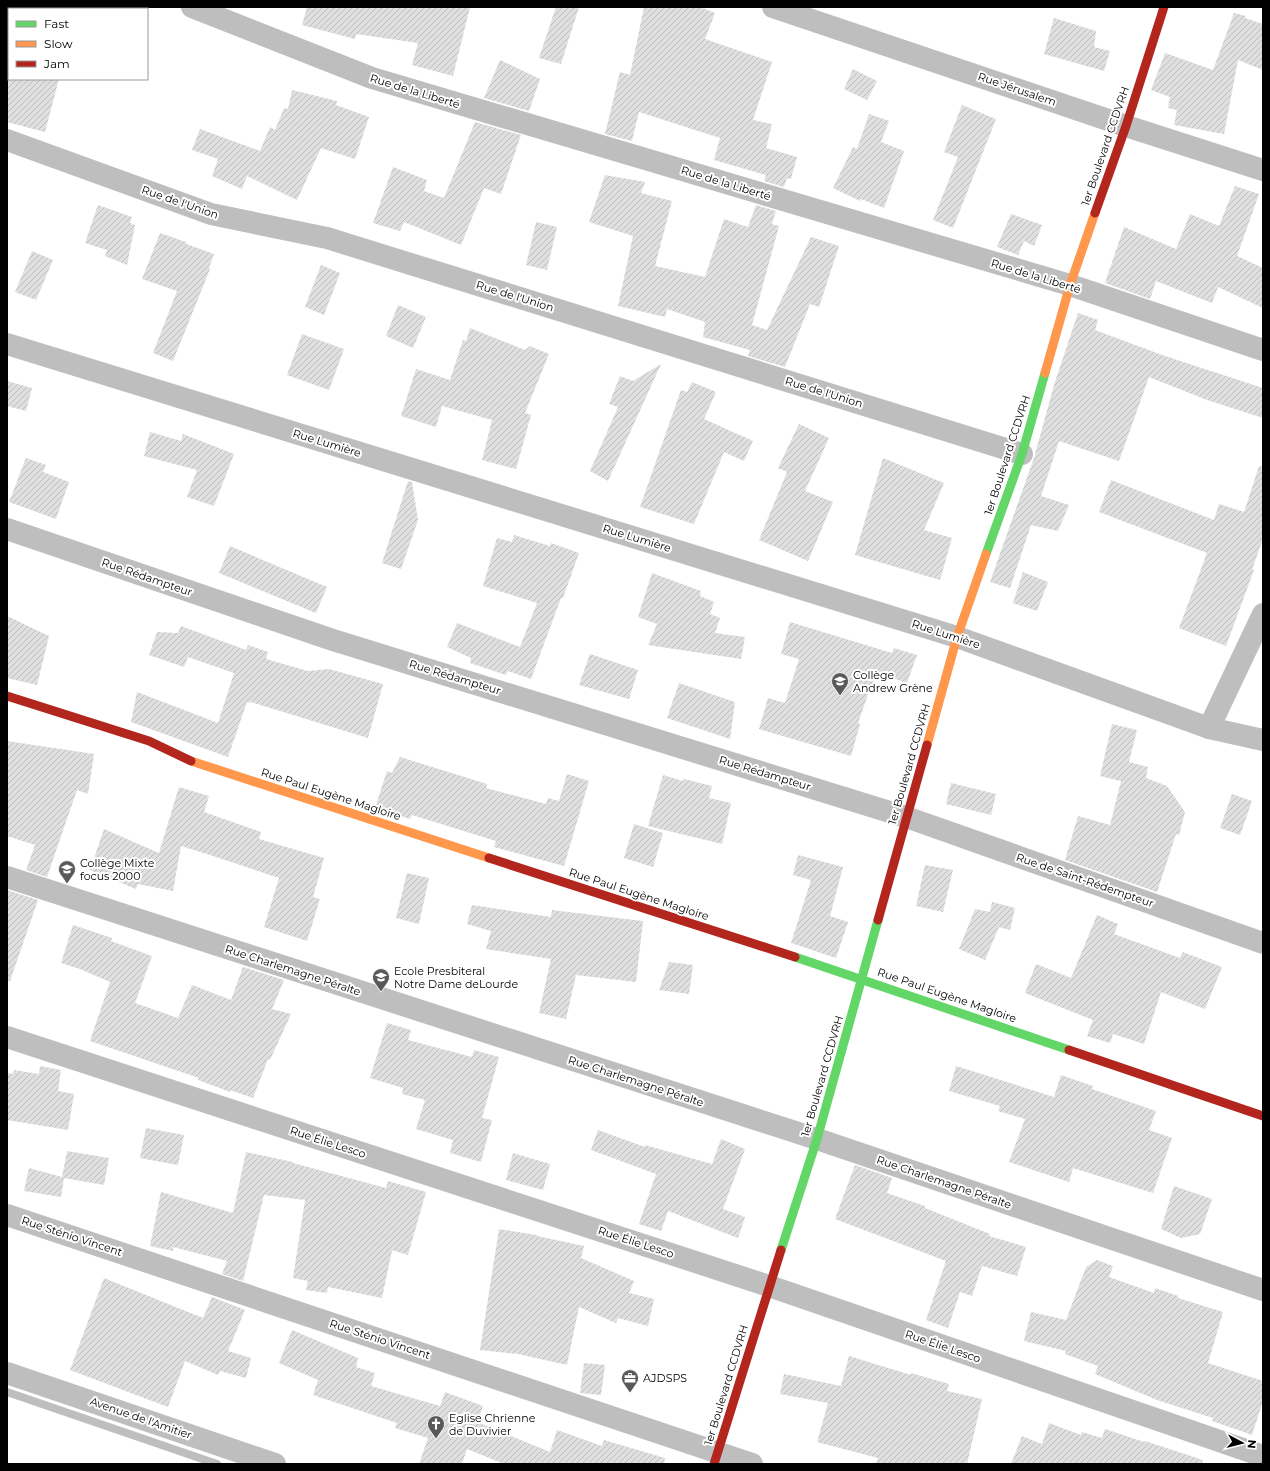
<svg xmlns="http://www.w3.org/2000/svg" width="1270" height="1471" font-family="Montserrat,sans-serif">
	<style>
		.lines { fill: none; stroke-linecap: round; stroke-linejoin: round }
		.stream { stroke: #bebebe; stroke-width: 8 }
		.building { fill: url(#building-hatch) }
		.street { stroke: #bebebe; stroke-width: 22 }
		.fast { stroke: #63d668; stroke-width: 9 }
		.slow { stroke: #ff974d; stroke-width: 9 }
		.jam { stroke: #b3261e; stroke-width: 9 }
		.labels { text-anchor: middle; stroke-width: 4; stroke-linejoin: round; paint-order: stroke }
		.street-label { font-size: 11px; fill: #000; stroke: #fff }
		.poi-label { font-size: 11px; fill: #000; stroke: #fff; text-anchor: start }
	</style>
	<defs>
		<pattern id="building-hatch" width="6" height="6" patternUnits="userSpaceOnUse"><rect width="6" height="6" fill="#dfdfdf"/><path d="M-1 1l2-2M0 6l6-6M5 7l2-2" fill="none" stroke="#bebebe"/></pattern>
	</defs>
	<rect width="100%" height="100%" fill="#fff"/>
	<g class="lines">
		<polyline class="stream" points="7,1392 217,1464"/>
	</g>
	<g class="building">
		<polygon points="307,7 470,7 453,76 412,65 418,43 356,34 355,39 302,25"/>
		<polygon points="556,7 579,7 561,64 539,58"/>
		<polygon points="644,7 700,7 715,13 705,39 772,62 753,120 772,124 766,148 797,157 791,179 787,178 784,187 764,181 766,175 714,160 720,138 639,112 632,141 605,134 620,72 630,75"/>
		<polygon points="1234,13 1246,16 1245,18 1263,24 1263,70 1238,60 1224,134 1174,125 1177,110 1168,108 1170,97 1151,90 1165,53 1213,70"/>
		<polygon points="1054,18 1096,31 1094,47 1110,51 1104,71 1044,54"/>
		<polygon points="500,60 540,79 529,111 484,98"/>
		<polygon points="853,69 877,81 867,100 844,89"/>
		<polygon points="7,79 59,79 45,132 7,122"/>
		<polygon points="292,90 337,101 336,105 369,117 355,159 321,148 297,200 247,176 242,189 212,176 218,159 192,150 200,129 260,151 270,127 275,130 284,108 288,109"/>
		<polygon points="962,105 996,119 953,228 933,220 958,157 944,152"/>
		<polygon points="869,114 889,121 881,142 904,151 884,208 861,199 860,201 833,188 853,147 857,149"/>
		<polygon points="475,122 521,135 501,194 484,188 461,245 404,222 400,231 373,223 393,167 427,180 424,191 444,198"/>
		<polygon points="605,175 645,182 641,193 672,201 655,266 705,277 724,219 748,227 756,205 776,211 772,224 779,226 752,325 767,330 811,237 839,246 819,307 810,304 785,367 748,356 750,350 703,337 705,322 667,309 665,317 618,306 633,236 589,222"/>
		<polygon points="1235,186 1259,194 1237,256 1263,268 1263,308 1218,287 1212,303 1156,281 1150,299 1105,283 1124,227 1176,249 1190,214 1219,226"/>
		<polygon points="98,205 132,217 130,223 135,225 127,265 105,256 107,250 85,243"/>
		<polygon points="1011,214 1042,225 1034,246 1024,241 1018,255 997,247"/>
		<polygon points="536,222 557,227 547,270 526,265"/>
		<polygon points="160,233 186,242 186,244 214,254 209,268 210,269 173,361 153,353 177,291 142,279"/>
		<polygon points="32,251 53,260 36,300 15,292"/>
		<polygon points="321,265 340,273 324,315 305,307"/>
		<polygon points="398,305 426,317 413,348 386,336"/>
		<polygon points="1078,313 1098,320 1095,330 1165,356 1263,388 1263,418 1207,400 1149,377 1119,461 1059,441 1041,496 1069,505 1058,531 1031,525 1010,588 990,582 1034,458 1054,385"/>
		<polygon points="470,328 525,350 530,346 549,354 525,413 531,415 516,469 482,460 492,420 442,406 436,427 401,416 416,369 450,380 463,340 466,341"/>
		<polygon points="302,334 344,349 329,390 287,375"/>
		<polygon points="661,364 608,481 590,471 618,407 609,404 620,376 633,381"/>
		<polygon points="7,381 32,388 26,411 7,406"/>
		<polygon points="692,382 716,392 704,419 753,441 744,461 724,452 694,524 640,507 681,390 687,392"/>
		<polygon points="799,424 829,438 805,491 833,502 808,561 759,540 787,472 778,468"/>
		<polygon points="150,432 181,441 183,434 234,454 214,506 187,497 197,470 144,456"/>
		<polygon points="26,458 46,465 43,472 69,482 56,519 9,502"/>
		<polygon points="883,458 944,483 924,530 952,538 940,580 855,555"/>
		<polygon points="1259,466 1263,467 1263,538 1252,570 1254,570 1226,646 1179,628 1207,553 1099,512 1111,480 1214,520 1219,504 1244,512"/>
		<polygon points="408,481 412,482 418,520 401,569 382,563"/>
		<polygon points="514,535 550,546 551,543 579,553 563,598 561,598 531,679 508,671 506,675 470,663 471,658 447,647 457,623 520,647 537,603 483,586 497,538 512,542"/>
		<polygon points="230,546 327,587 316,613 219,573"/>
		<polygon points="1023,572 1048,582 1037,611 1013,603"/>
		<polygon points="652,573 701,591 700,596 714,602 710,614 720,618 715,633 745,637 741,659 648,645 657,624 638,617"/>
		<polygon points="7,616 49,636 37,685 7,678"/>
		<polygon points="790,622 892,653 894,648 917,655 907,683 876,672 858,723 860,724 851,756 759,729 768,698 785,703 799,659 781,654"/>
		<polygon points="181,626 246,650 248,645 268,652 266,659 308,671 329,669 383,684 368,738 251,702 250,703 247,702 228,757 131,722 137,692 218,723 234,673 188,657 184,667 149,655 157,632 178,633"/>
		<polygon points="590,654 638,670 629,699 579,685"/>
		<polygon points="679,683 735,702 730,739 667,718"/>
		<polygon points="1112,724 1137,730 1129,762 1148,767 1146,778 1167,786 1185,812 1179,835 1176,834 1157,892 1065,860 1078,816 1110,825 1121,781 1100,776"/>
		<polygon points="7,741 94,754 88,794 77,790 47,877 26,870 35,845 7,836"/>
		<polygon points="400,757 487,784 486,788 546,804 548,798 559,801 567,774 589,781 564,866 494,847 496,841 412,815 410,819 375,808 387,771 392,773"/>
		<polygon points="663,775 683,781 684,779 712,786 709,798 731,803 722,844 648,826"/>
		<polygon points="951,783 996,794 991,815 946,804"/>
		<polygon points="179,787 209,796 204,812 261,832 259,839 324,858 313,897 320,899 307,941 264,927 279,878 210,855 181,846 173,891 138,884 136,889 90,870 104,829 159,853"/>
		<polygon points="1232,794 1252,801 1240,835 1220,828"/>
		<polygon points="634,824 663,833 653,867 624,858"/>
		<polygon points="798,855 843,867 830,916 848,922 836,958 791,943 811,880 793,875"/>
		<polygon points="925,865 953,870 943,912 916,906"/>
		<polygon points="407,873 429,878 419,924 396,918"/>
		<polygon points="7,890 38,900 10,981 7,981"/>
		<polygon points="992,902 1015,908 1010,930 999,927 985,960 959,949 975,909 990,912"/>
		<polygon points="472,905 551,917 552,910 643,921 636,982 576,975 566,1019 539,1013 551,959 486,949 491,931 467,924"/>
		<polygon points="1097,915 1118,924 1114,934 1180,958 1183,952 1222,967 1205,1009 1161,992 1144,1044 1113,1034 1110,1043 1087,1036 1093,1020 1025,993 1036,964 1071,978"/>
		<polygon points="73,925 112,938 111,941 152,956 135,1003 178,1018 192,985 231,1000 243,967 284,980 272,1009 291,1014 270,1060 268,1059 253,1098 230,1090 230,1092 198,1080 199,1078 90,1041 110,982 80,969 61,963"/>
		<polygon points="669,962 693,965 689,994 659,990"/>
		<polygon points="387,1023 411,1030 408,1040 472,1057 474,1050 499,1057 482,1118 492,1120 481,1162 450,1153 453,1140 416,1129 425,1100 402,1094 403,1088 370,1078"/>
		<polygon points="40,1066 61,1070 58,1091 74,1094 68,1130 7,1120 7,1073 13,1074 14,1070 39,1074"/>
		<polygon points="956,1066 1054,1097 1061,1075 1093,1086 1092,1089 1156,1111 1149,1130 1172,1138 1153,1193 1073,1168 1069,1182 1009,1162 1025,1119 998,1111 1000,1106 949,1091"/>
		<polygon points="146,1128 184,1135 178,1165 140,1158"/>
		<polygon points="598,1130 645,1147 645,1145 712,1164 721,1139 745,1149 723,1209 745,1217 738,1238 668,1211 661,1231 639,1224 656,1174 591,1150"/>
		<polygon points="67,1151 109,1158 104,1185 64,1178 61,1197 24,1191 29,1168 62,1177"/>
		<polygon points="246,1152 293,1162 293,1163 386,1188 388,1181 426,1192 408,1255 392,1250 382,1298 328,1287 327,1293 306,1290 308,1281 293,1278 305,1200 264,1195 243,1281 222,1274 227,1261 173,1247 173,1251 150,1246 161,1192 233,1213"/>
		<polygon points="513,1153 550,1164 543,1190 506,1180"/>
		<polygon points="855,1165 892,1178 887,1193 925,1206 925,1208 990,1234 989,1236 1026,1247 1017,1276 982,1266 972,1296 960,1292 948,1328 926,1320 946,1261 835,1219"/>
		<polygon points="1174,1186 1212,1199 1200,1234 1181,1238 1161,1229"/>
		<polygon points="499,1229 537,1235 537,1236 584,1246 581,1258 634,1281 629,1293 654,1299 648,1326 618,1318 616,1323 579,1307 567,1365 518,1354 480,1350"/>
		<polygon points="1097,1260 1113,1266 1109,1277 1154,1293 1155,1288 1178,1296 1178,1298 1223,1312 1208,1363 1263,1381 1263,1401 1252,1435 1212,1421 1213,1418 1157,1400 1095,1374 1098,1366 1065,1354 1066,1351 1024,1341 1031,1312 1066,1320 1086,1267"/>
		<polygon points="104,1278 203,1318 212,1297 245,1310 228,1351 251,1358 246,1378 220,1371 218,1375 185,1361 168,1407 70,1370"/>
		<polygon points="292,1330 358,1358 356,1367 375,1373 371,1386 440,1406 445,1392 483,1406 477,1422 550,1452 557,1430 602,1446 604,1440 665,1458 664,1464 504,1464 467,1449 462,1464 419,1464 428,1438 395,1428 397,1423 313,1395 318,1380 279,1363"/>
		<polygon points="849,1356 911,1375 911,1373 949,1384 947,1391 982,1399 967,1464 876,1464 878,1458 817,1442 828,1403 780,1394 784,1374 841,1386"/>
		<polygon points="584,1363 605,1365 601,1395 580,1393"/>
		<polygon points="1049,1423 1081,1435 1082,1432 1102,1438 1105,1429 1144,1442 1145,1441 1203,1460 1202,1464 1011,1464 1022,1436 1042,1444"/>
	</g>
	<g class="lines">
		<g class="street">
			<polyline points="192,7 372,78 1070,285 1263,350"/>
			<polyline points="773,7 1126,126 1263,170"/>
			<polyline points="7,140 211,214 327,238 1022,454"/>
			<polyline points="7,344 957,637 1209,728 1263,740"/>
			<polyline points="7,529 333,640 906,817 1263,943"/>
			<polyline points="1209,728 1263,614"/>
			<polyline points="7,877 817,1139 1263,1290"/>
			<polyline points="7,1037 769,1286 1263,1456"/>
			<polyline points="7,1215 752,1464"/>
			<polyline points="7,1373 275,1464"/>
		</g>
		<g class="fast">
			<polyline points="986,554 1022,454 1045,373"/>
			<polyline points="795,957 1069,1050"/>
			<polyline points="781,1250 817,1139 878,920"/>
		</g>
		<g class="slow">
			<polyline points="1045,373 1070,285 1095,213"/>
			<polyline points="927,745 957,637 986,554"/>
			<polyline points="191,761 489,858"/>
		</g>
		<g class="jam">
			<polyline points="1095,213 1126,126 1164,7"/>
			<polyline points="7,696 149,741 191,761"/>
			<polyline points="489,858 795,957"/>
			<polyline points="878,920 927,745"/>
			<polyline points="1069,1050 1263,1116"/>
			<polyline points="714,1464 781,1250"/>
		</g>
	</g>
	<defs>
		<g id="school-pin" transform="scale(0.9)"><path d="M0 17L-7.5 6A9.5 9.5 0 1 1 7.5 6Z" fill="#595959" stroke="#fff"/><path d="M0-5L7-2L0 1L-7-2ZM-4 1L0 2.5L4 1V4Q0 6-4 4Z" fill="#fff"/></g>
		<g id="office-pin" transform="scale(0.9)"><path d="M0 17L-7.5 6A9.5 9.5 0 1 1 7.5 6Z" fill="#595959" stroke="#fff"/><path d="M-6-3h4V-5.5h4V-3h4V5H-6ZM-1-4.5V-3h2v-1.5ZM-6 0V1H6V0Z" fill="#fff"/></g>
		<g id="church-pin" transform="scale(0.9)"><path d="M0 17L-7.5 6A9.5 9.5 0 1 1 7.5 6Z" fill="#595959" stroke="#fff"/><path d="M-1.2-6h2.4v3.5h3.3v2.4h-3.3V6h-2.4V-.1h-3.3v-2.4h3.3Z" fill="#fff"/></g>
	</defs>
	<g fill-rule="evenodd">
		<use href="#school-pin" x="840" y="681"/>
		<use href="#school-pin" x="67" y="869"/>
		<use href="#school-pin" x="381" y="977"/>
		<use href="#office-pin" x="630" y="1378"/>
		<use href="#church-pin" x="436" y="1424"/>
	</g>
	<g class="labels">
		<g class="street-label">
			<text transform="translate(1017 89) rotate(19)" y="4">Rue Jérusalem</text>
			<text transform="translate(415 91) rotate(17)" y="4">Rue de la Liberté</text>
			<text transform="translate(1105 146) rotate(-71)" y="4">1er Boulevard CCDVRH</text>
			<text transform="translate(726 183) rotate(17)" y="4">Rue de la Liberté</text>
			<text transform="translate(180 202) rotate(19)" y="4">Rue de l'Union</text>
			<text transform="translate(1036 276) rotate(17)" y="4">Rue de la Liberté</text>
			<text transform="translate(515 296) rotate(17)" y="4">Rue de l'Union</text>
			<text transform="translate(824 392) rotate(17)" y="4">Rue de l'Union</text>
			<text transform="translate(327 443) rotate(17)" y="4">Rue Lumière</text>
			<text transform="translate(1007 455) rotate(-72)" y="4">1er Boulevard CCDVRH</text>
			<text transform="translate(637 538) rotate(17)" y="4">Rue Lumière</text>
			<text transform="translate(147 577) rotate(19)" y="4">Rue Rédampteur</text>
			<text transform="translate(946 634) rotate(18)" y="4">Rue Lumière</text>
			<text transform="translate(455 677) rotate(17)" y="4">Rue Rédampteur</text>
			<text transform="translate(909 764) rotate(-74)" y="4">1er Boulevard CCDVRH</text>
			<text transform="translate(765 773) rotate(17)" y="4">Rue Rédampteur</text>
			<text transform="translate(331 794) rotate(18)" y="4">Rue Paul Eugène Magloire</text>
			<text transform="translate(1085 880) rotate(19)" y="4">Rue de Saint-Rédempteur</text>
			<text transform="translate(639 894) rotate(18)" y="4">Rue Paul Eugène Magloire</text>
			<text transform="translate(293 970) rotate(18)" y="4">Rue Charlemagne Péralte</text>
			<text transform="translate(947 995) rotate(19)" y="4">Rue Paul Eugène Magloire</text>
			<text transform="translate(822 1076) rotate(-74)" y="4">1er Boulevard CCDVRH</text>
			<text transform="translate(636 1081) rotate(18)" y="4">Rue Charlemagne Péralte</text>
			<text transform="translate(328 1142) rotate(18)" y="4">Rue Élie Lesco</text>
			<text transform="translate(944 1182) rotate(19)" y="4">Rue Charlemagne Péralte</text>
			<text transform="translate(72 1236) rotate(18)" y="4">Rue Sténio Vincent</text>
			<text transform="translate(636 1242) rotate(18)" y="4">Rue Élie Lesco</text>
			<text transform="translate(380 1339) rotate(18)" y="4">Rue Sténio Vincent</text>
			<text transform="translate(943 1346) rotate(19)" y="4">Rue Élie Lesco</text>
			<text transform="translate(726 1385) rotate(-73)" y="4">1er Boulevard CCDVRH</text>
			<text transform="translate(141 1418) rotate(19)" y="4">Avenue de l'Amitier</text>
		</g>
		<g class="poi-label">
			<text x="853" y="679">Collège<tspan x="853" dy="13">Andrew Grène</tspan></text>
			<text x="80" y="867">Collège Mixte<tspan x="80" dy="13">focus 2000</tspan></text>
			<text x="394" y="975">Ecole Presbiteral<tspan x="394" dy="13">Notre Dame deLourde</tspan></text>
			<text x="643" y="1382">AJDSPS</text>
			<text x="449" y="1422">Eglise Chrienne<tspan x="449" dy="13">de Duvivier</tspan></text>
		</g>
	</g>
	<rect width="1270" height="1471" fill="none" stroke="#000000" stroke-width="16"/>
	<rect x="8" y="8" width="140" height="72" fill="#ffffff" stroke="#999999"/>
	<rect x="16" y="21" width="20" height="6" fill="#63d668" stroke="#999999"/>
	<text x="44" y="28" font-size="12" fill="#000000">Fast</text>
	<rect x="16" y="41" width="20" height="6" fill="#ff974d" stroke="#999999"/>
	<text x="44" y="48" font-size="12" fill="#000000">Slow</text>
	<rect x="16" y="61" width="20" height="6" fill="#b3261e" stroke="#999999"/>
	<text x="44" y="68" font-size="12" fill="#000000">Jam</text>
	<g transform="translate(1242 1443) rotate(97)" stroke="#ffffff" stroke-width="3" paint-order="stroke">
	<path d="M0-3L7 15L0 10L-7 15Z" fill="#000000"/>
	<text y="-6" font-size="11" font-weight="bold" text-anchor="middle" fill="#000000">N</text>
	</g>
</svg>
